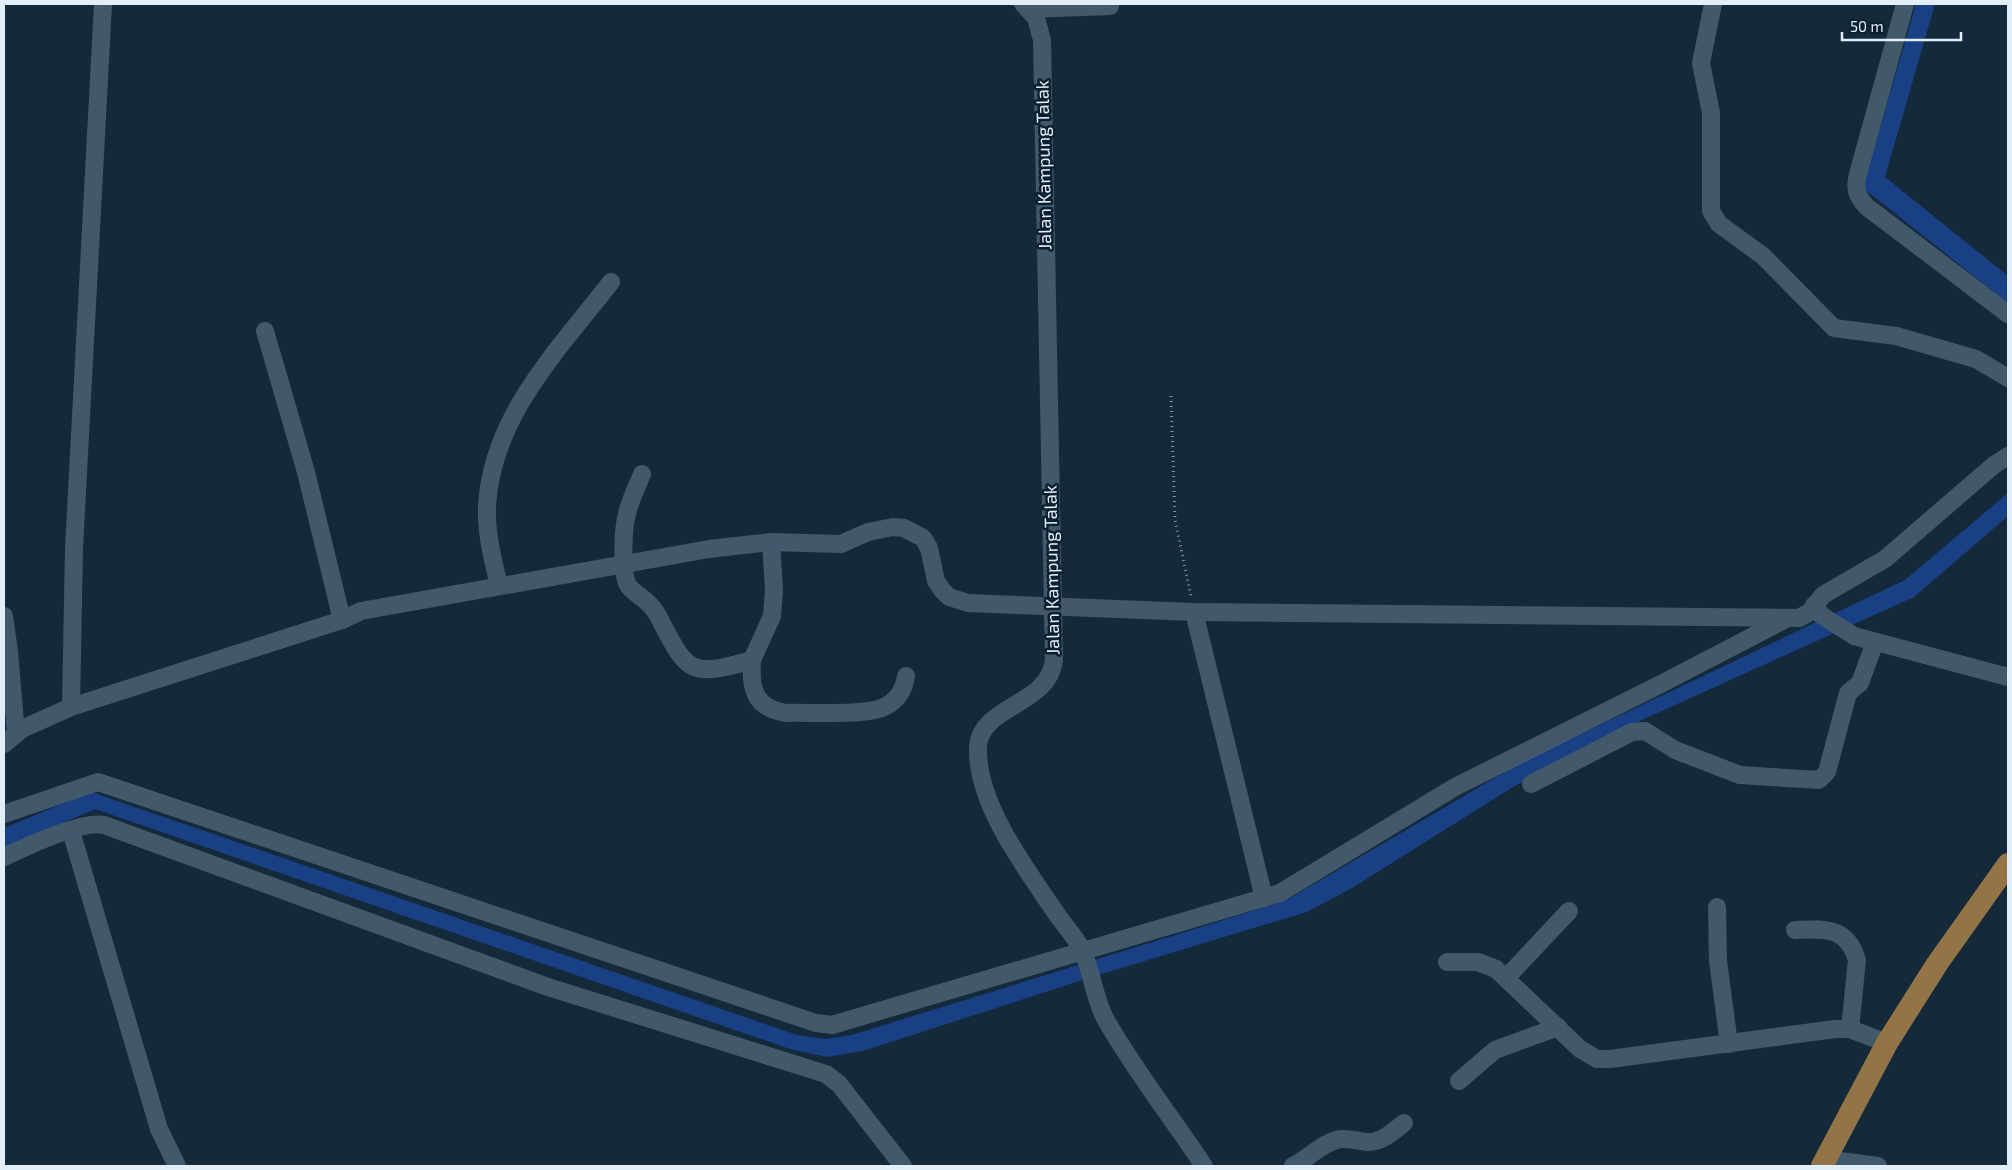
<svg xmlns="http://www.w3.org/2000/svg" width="2012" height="1170" font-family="'Exo 2',sans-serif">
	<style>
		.water { fill: #194085 }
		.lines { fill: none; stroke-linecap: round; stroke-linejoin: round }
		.path { stroke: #8495a3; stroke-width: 3; stroke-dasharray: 1 4; stroke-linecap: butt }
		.minor { stroke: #42596c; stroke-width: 18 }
		.major { stroke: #937446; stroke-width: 22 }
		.labels { text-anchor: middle; stroke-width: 5; stroke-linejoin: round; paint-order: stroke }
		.street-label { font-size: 18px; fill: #e2effa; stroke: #0a2031 }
	</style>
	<rect width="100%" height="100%" fill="#142a3b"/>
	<g class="water">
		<polygon points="1916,4 1935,4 1885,177 2008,276 2008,303 1863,188"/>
		<polygon points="2008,493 2008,516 1914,597 1642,720 1513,787 1352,888 1307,912 1095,976 863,1051 827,1057 790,1049 95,809 4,848 4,828 91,792 797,1035 826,1039 852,1035 1285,901 1522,762 1905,580"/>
	</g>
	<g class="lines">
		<polyline class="path" points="1171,396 1175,520 1191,596"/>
		<g class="minor">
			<path d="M1023,4L1036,18L1042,40L1054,660C1049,706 980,705 978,747C976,805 1028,871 1058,916C1066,927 1076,938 1082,950C1093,973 1094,1000 1107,1022C1136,1072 1172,1118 1204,1166"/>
			<polyline points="1713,4 1701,63 1711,113 1711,211 1719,224 1763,256 1834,328 1896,336 1976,359 2008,378"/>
			<path d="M1905,4L1858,174C1854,188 1857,197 1867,207L2008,314"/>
			<polyline points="1028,9 1110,6"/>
			<polyline points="265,331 306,472 342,620"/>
			<path d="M642,474C637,487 630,500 627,514C623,528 621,573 628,585C634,595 648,598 657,614C687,671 687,679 752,660L772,616L774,590L771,542"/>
			<path d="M499,586C493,560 486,534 487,507C491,417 559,349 611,282"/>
			<polyline points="1814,605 1821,615 1854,636 2008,677"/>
			<polyline points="1194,612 1264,898"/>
			<polyline points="4,616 9,651 16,734"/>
			<path d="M752,660C750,688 754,708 786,713C809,712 865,716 884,707C897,701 904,690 906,676"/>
			<polyline points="71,707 74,548 103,4"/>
			<polyline points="4,744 22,729 71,707 342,620 361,611 709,549 771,542 841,544 868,532 893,527 904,528 923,538 929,548 936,581 942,590 949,597 968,603 1194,612 1799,618 1810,612 1823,595 1885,559 1994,465 2008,456"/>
			<polyline points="1531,784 1632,732 1645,731 1675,750 1740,775 1819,780 1827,772 1848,693 1860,683 1875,642"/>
			<polyline points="4,814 98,782 816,1023 832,1025 1280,893 1455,787 1661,684 1784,620"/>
			<polyline points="71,831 159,1129 177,1166"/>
			<path d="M4,857C25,847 83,820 104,825L548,987L826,1074L839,1084L903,1166"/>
			<polyline points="1717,907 1718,961 1729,1044"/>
			<path d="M1795,930C1824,929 1847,926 1857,960L1850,1029"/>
			<polyline points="1447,962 1478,962 1496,969 1580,1049 1597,1059 1610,1059 1835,1029 1850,1029 1887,1043"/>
			<polyline points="1507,977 1569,911"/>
			<polyline points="1459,1081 1495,1050 1558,1027"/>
			<polyline points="1825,1159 1878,1166"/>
			<path d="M1293,1166C1308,1159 1319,1145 1336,1140C1347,1137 1356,1141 1367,1142C1381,1143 1394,1131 1404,1123"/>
		</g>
		<polyline class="major" points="1822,1166 1887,1043 1937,964 2008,864"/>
	</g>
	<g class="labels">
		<g class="street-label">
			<text transform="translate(1044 165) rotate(-91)" y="6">Jalan Kampung Talak</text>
			<text transform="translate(1052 570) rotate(-91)" y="6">Jalan Kampung Talak</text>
		</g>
	</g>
	<rect width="2012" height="1170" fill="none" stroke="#e2effa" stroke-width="10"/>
	<path d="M1842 32v8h119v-8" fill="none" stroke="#e2effa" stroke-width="2.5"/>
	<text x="1850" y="32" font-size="15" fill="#e2effa" stroke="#0a2031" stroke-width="4" paint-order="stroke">50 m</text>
</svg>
